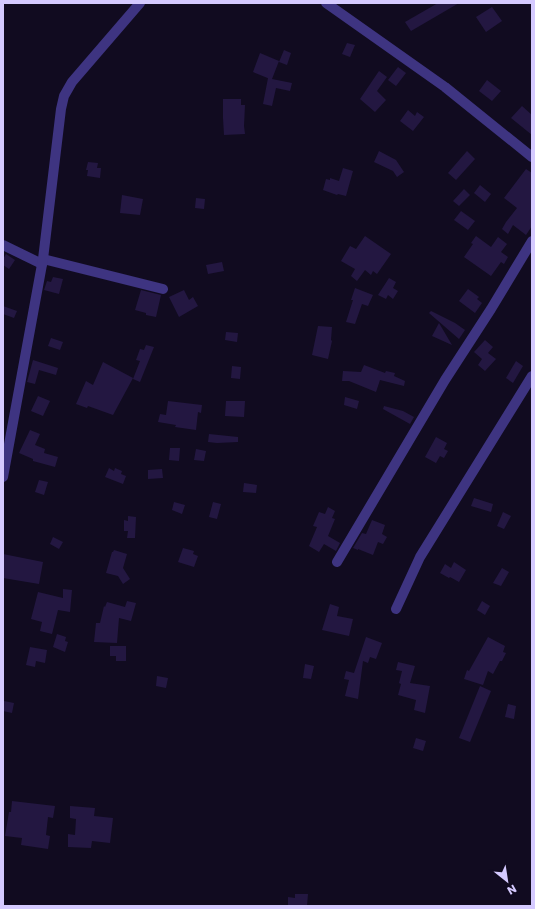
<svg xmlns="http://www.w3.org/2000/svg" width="535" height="909" font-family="Poppins,sans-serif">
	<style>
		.building { fill: #231741 }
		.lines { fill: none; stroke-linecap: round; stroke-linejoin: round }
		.minor { stroke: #3e3481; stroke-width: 10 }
	</style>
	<rect width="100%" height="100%" fill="#110b20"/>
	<g class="building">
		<polygon points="438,3 459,3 411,31 405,22"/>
		<polygon points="492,7 502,21 486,32 476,17"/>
		<polygon points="347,43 355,45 350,57 342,54"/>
		<polygon points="284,50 291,53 287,65 279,62"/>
		<polygon points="260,53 279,61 272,79 292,83 290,91 276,88 272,106 263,104 268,78 270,79 253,72"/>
		<polygon points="398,67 406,73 396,86 388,80"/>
		<polygon points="379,71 387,77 377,91 386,100 375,112 360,99"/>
		<polygon points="487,80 501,91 492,101 479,91"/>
		<polygon points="223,99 241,99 241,105 245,105 244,126 245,134 224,135 223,118"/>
		<polygon points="522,106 532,115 532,135 511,118"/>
		<polygon points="408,110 415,116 417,112 424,117 413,131 400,121"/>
		<polygon points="379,151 396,160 404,172 397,177 393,171 374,162"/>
		<polygon points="467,151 475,159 456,180 448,173"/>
		<polygon points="88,162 98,163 97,168 101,168 100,178 87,176 88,170 86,170"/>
		<polygon points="343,168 353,171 346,196 338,194 337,195 323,190 326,179 330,180 330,178 339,181"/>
		<polygon points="526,169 532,173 532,226 526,235 513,225 508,234 502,229 506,222 517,208 504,198"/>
		<polygon points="480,185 491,194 485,202 474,193"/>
		<polygon points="464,189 470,195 459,206 453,201"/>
		<polygon points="122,195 143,199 140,215 120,213"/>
		<polygon points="196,198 205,199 204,209 195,208"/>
		<polygon points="461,211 475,221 468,230 454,220"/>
		<polygon points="365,236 391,254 377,274 373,271 371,275 365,270 357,281 351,276 355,269 341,261 350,246 356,249"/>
		<polygon points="476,236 491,247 498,237 507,244 501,252 508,257 504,264 501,262 491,276 464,257 473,244 471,243"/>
		<polygon points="6,254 15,260 9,269 3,265 3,259"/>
		<polygon points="222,262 224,271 208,274 206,265"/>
		<polygon points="53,277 63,279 59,294 44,290 47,281 51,282"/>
		<polygon points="389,278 396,282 393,288 398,291 393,299 388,295 386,299 378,295"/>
		<polygon points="355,288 373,295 368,306 362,304 355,324 346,322 353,300 351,300"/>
		<polygon points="468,289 479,297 477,299 482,303 475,313 459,301"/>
		<polygon points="141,290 161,295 156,317 146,315 146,313 135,310"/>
		<polygon points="184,290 189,300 193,297 198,306 179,317 169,297"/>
		<polygon points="3,306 17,311 14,318 3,314"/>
		<polygon points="431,311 455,323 465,330 459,339 429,313"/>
		<polygon points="439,323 452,345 432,336"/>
		<polygon points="318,326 332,327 331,340 332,341 328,359 312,355"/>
		<polygon points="226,332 238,333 237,342 225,340"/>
		<polygon points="51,338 63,342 60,350 48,346"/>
		<polygon points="485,340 493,347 488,353 496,359 485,371 478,365 482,359 474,352"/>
		<polygon points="146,345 154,347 140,382 133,379 140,361 136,360 140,349 144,350"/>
		<polygon points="33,360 58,368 56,375 39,370 35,384 27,382"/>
		<polygon points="516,361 523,366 513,383 506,378"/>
		<polygon points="103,362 133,378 113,415 88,406 87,408 76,404 86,381 93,385"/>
		<polygon points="364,365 385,373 386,371 395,373 394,376 405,381 404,386 380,380 376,392 349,381 342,381 343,371 361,372"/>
		<polygon points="232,366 241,367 240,379 231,378"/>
		<polygon points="38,396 50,401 43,416 31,411"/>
		<polygon points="345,397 359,401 357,409 344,405"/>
		<polygon points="168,401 202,405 201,413 198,412 196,430 175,427 176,425 158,422 160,414 166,415"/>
		<polygon points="226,401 245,401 244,417 225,416"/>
		<polygon points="384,406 403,411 414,417 410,424 383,409"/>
		<polygon points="30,430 40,434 35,445 45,449 44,453 58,457 55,467 33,461 33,459 19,453"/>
		<polygon points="209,434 238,437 238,442 217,443 208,442"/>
		<polygon points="436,437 447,443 444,449 448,451 444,458 440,456 436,463 425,457"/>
		<polygon points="170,448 180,448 179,461 169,460"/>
		<polygon points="196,449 206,451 204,461 194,460"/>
		<polygon points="109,468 114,471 115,468 122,471 121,474 126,476 123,484 105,477"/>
		<polygon points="162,469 163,478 148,479 148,470"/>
		<polygon points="39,480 48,482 44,495 35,492"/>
		<polygon points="244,483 257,485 256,493 243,492"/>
		<polygon points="474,498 493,504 491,512 471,506"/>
		<polygon points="174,502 185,505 182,514 172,510"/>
		<polygon points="213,502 221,504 217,519 209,517"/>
		<polygon points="328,507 335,511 332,518 335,519 328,536 340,543 336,551 324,544 319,552 309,546 317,527 313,526 319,512 325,514"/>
		<polygon points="503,512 511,516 504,529 497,526"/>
		<polygon points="128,516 136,517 135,538 127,538 128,531 124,531 124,520 128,521"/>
		<polygon points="372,520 385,525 382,534 387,537 383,544 378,542 373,555 358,549 358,550 353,548 362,533 366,534"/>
		<polygon points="53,537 63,542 59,549 50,544"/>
		<polygon points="183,548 194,551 193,554 198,556 194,567 178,562"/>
		<polygon points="114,550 127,554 123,568 130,579 123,584 118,576 106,573 112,552 113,552"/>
		<polygon points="3,554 43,562 39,584 3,578"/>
		<polygon points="454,562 466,570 459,582 450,577 449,578 440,573 445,564 451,568"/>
		<polygon points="502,568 509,572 501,586 493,583"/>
		<polygon points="63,589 72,590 70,612 58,610 52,634 40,631 42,622 31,619 38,592 63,598"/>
		<polygon points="127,601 136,603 131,621 119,618 117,643 94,642 96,623 100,623 104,606 105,607 107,602 125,607"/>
		<polygon points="482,601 490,606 485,615 477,610"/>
		<polygon points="330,604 339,607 337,616 353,619 349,636 322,630"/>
		<polygon points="57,634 66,637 65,641 68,642 65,652 53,647"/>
		<polygon points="366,637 382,643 376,659 370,657 368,663 363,661 358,699 345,696 349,680 344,679 346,671 354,673"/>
		<polygon points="488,637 505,646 503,652 506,653 502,661 500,661 493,674 488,671 483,685 464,679 467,670 469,671"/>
		<polygon points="110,646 126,646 126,661 116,661 116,656 110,656"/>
		<polygon points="30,647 47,650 45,663 36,661 35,667 26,665"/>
		<polygon points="398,662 415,666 410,683 430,686 425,713 414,710 416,700 398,695 401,684 399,683 402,671 396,670"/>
		<polygon points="305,664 314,666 311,679 303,678"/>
		<polygon points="157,676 168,678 166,688 156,686"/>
		<polygon points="480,686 491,691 470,742 459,738"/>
		<polygon points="4,701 14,703 12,713 3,711"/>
		<polygon points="508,704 516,706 514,719 505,717"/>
		<polygon points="416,738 426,741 423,751 413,748"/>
		<polygon points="12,801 55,806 53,818 48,817 46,835 50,836 48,849 21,845 22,838 5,836 9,812 11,812"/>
		<polygon points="70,806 95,808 94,816 113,818 110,843 92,841 91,848 68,847 68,834 75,835 76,819 70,818"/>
		<polygon points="295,894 308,894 307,906 288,906 288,897 295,898"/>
	</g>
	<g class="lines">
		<g class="minor">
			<polyline points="326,3 445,87 532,157"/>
			<polyline points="3,245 42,264"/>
			<polyline points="43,259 163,289"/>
			<polyline points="3,477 43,259 61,109 64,96 72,82 140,3"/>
			<polyline points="337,562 445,380 491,309 532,241"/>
			<polyline points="396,609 420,557 532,376"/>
		</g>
	</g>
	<rect width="535" height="909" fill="none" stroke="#d5caff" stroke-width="8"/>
	<g transform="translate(507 881) rotate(150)" stroke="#110b20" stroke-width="3" paint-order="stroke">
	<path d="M0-3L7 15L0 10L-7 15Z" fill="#d5caff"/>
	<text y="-6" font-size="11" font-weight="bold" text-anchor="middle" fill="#d5caff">N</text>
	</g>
</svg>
